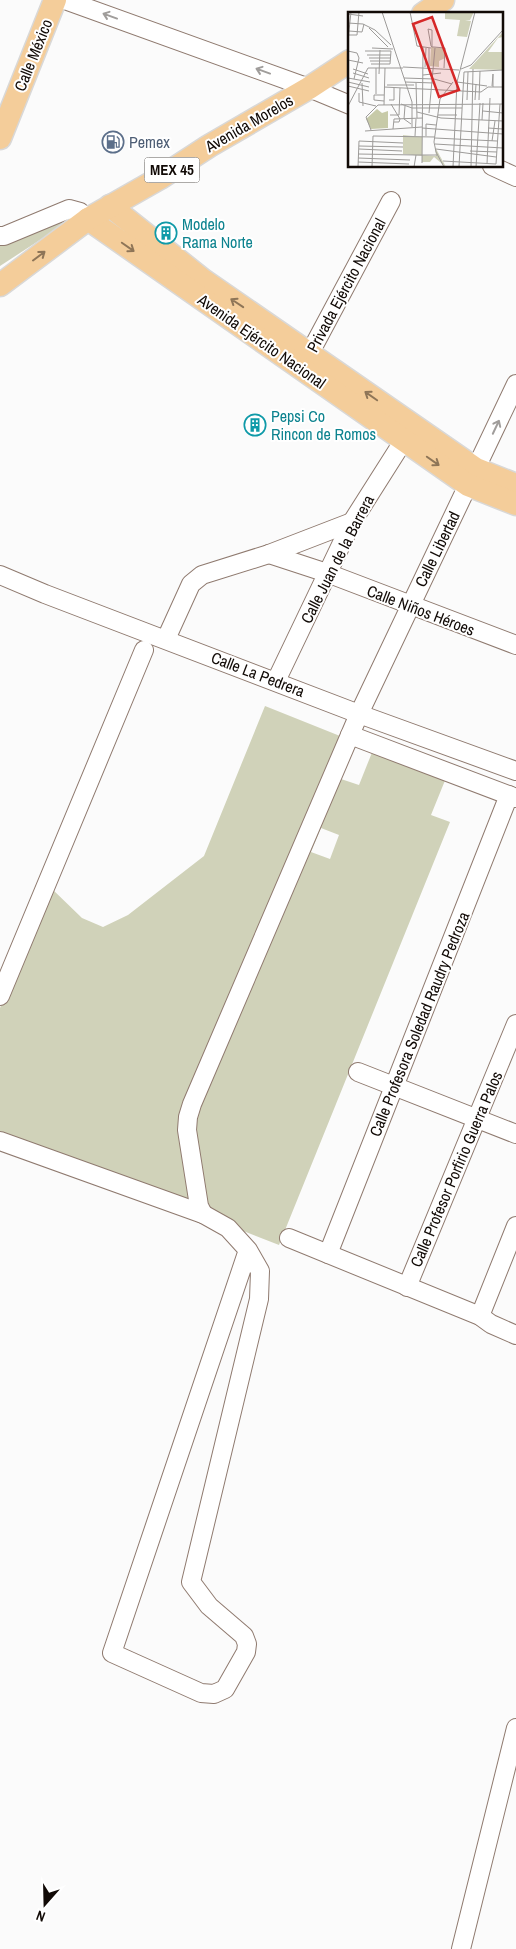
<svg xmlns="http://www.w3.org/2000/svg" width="516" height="1949" font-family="'Archivo Narrow',sans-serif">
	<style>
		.green { fill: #d0d2b9; fill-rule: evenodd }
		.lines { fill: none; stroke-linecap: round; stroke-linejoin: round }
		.minor-casing { stroke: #8f7a6f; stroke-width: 20 }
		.major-casing { stroke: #d9d8d7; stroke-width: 25 }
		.minor { stroke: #fff; stroke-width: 18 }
		.major { stroke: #f4cd9a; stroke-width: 22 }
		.oneway { stroke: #a09d9b }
		.oneway2 { stroke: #8e7557 }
		.labels { text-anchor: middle; stroke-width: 4; stroke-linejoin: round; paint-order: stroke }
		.shield { fill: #fff; stroke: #585451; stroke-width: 1 }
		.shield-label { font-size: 15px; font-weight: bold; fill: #110a06 }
		.street-label { font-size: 16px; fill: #110a06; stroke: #fff }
		.service-label { font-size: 16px; fill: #4e5e75; stroke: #fff; text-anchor: start }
		.culture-label { font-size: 16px; fill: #0d838f; stroke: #fff; text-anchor: start }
		.inset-road { fill: none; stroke: #9d9b99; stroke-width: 1 }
		.view { fill: #d62828; fill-opacity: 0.15; stroke: #d62828; stroke-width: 2.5 }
		.inset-edge { fill: none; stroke: #110a06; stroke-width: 2.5 }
	</style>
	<rect width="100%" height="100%" fill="#fbfbfb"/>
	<g class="green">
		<polygon points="68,218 69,221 0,266 0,245"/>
		<path d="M265,706L355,742L341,779L359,785L373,750L388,757L387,759L446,778L431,815L450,822L279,1245L0,1135V1008L50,887L82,918L103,927L128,915L204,856ZM321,828L339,835L330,859L311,852Z"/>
	</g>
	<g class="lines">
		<g class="minor-casing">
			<g id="minor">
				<polyline points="65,0 309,88 350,105"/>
				<polyline points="492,166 516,177"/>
				<polyline points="0,236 4,236 69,209 80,212 88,219"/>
				<polyline points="304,364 391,201"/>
				<polyline points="269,554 327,573 516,645"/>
				<polyline points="0,575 45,594 359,714 516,771"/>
				<polyline points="166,639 191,584 202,575 269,554 352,522"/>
				<polyline points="276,681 352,522 404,440"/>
				<polyline points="350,735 516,798"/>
				<polyline points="0,996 144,650"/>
				<polyline points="358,1072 516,1134"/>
				<polyline points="0,1141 203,1214 228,1228 248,1250 260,1271 259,1299 191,1582 209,1606 244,1636 247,1644 246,1652 225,1689 214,1694 201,1693 112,1653 248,1250"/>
				<polyline points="203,1214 199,1206 187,1130 188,1117 192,1104 359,714 516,384"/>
				<polyline points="289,1238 480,1316 491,1324 516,1335"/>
				<polyline points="328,1254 509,795"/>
				<polyline points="407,1287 516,1024"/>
				<polyline points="480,1316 516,1226"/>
				<polyline points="461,1949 516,1728"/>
			</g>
		</g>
		<g class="major-casing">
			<g id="major">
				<polyline points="423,14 443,0"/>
				<polyline points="0,138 55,0"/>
				<polyline points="110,206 203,280 476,469 516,485"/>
				<polyline points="88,219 468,485 516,504"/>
				<polyline points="0,285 88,219 160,178 209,146 309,88 350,61"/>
			</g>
		</g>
		<use href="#minor" class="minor"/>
		<use href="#major" class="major"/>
	</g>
	<defs><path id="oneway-shaft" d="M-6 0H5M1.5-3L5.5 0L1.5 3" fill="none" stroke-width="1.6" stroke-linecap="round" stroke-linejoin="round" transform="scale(1.25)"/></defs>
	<g class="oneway">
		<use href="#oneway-shaft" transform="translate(110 16) rotate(-160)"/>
		<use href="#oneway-shaft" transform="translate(263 71) rotate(-160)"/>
		<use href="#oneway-shaft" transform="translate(496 427) rotate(-65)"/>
	</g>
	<g class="oneway2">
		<use href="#oneway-shaft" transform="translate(128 247) rotate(35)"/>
		<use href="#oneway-shaft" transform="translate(39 256) rotate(-37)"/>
		<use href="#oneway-shaft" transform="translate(237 303) rotate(-146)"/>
		<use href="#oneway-shaft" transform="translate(371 396) rotate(-145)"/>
		<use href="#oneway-shaft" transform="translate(433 461) rotate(35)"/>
	</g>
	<defs>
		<g id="fuel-ring" transform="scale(1.125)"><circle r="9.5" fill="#fff" stroke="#5c6f8a" stroke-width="1.5"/><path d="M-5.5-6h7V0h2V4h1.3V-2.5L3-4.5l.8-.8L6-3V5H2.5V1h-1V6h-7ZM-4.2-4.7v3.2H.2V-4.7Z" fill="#5c6f8a"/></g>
		<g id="building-ring" transform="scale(1.125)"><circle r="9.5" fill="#fff" stroke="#0f9aa8" stroke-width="1.5"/><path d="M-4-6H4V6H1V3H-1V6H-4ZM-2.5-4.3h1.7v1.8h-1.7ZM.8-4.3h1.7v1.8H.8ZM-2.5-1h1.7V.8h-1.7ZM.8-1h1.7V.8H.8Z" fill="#0f9aa8"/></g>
	</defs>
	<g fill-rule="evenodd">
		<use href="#fuel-ring" x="113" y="142"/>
		<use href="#building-ring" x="166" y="233"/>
		<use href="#building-ring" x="255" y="425"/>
	</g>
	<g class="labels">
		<rect class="shield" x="144.5" y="157.5" width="55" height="25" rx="4"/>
		<g class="shield-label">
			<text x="172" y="175">MEX 45</text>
		</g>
		<g class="street-label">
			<text transform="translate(33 55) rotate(-68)" y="6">Calle México</text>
			<text transform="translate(249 123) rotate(-30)" y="6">Avenida Morelos</text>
			<text transform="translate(346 285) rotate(-62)" y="6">Privada Ejército Nacional</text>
			<text transform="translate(262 341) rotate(35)" y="6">Avenida Ejército Nacional</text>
			<text transform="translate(437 549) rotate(-64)" y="6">Calle Libertad</text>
			<text transform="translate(337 559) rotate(-63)" y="6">Calle Juan de la Barrera</text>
			<text transform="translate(421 610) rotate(21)" y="6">Calle Niños Héroes</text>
			<text transform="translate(258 674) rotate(21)" y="6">Calle La Pedrera</text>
			<text transform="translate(419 1024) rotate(-68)" y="6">Calle Profesora Soledad Raudry Pedroza</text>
			<text transform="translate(456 1169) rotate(-67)" y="6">Calle Profesor Porfirio Guerra Palos</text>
		</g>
		<g class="service-label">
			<text x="129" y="148">Pemex</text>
		</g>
		<g class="culture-label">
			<text x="182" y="230">Modelo<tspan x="182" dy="18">Rama Norte</tspan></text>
			<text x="271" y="422">Pepsi Co<tspan x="271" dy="18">Rincon de Romos</tspan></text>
		</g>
	</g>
	<g transform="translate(348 12)">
		<rect width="155" height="155" fill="#fbfbfb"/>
		<path d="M97,0H126L122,8H117L123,9L119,25L109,24L112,8L97,7ZM155,20V25L150,26L140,40H155V58L121,57ZM83,35L95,36L97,46L91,49V55L82,54ZM55,123L74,125V143L88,144L87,135L98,155L86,145L82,150H74V144L55,142Z" fill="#d0d2b9"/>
		<path d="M29,97L34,101L40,99V116L23,117L18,107Z" fill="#c7caa8"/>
		<path class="inset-road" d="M34,0L56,66L86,67L104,72M62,0L69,34L83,36M0,2L15,4M0,11L15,12L27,18L43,33M21,16L40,35M1,19L14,20L16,12M0,23H9L11,0M0,28L3,0M84,35V18L80,17L83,34L84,35H86L97,36L96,56M24,36L45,37M0,39L9,41L11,46L6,67M17,39H43L42,52H23M19,43H43M21,46H42M0,48L15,51M22,49H42M55,55L111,58M77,55L78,36M81,55V36M28,56V82M5,57L20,62M113,57L123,53L155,18M116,60L155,58M5,61L21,66M31,62L32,38M75,63L93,61M0,66L22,70M56,66L64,90V115M0,70L21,75M57,70L86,71M109,70L139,74M14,71L15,94M68,71L69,106M39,73H66M0,74L21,79M144,74L145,62V75M36,75L133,80L140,75H155M11,81V90L28,94M41,88H46V76M119,88L120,60M127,88L128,72M131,88L132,59M36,89L26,88V83H36M43,92L52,107L51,110H46M53,92L64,96H114M36,93L37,56M0,94L20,56H55M57,94L56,107L63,112M135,99L155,101M69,100L93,106L155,109M81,101L87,36M42,103H51L52,76M90,103H109M134,108L135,91M74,116L155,122M140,116L155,117M45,117L46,107L75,106M23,118L18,105L30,93L155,92M17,119L74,115M67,124L68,107M78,124V112L88,113M87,126L149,129M144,129L147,109M87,132L155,136M11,134L55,135M11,137L54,139M88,137L148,145M122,139L149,140M10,142L68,143M10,146L62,148M95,149L148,152L152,92M10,150L61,152M74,151L75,35M139,152L142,86M10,155L11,129L55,131M24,155L25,124L87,125M66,155L68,143H89M96,155L88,140L86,130L92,87L105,70M105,155L109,70L127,0M111,155L116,60M123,155L125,57M128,155L132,91"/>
		<path class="view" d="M84,5L111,78L91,85L65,12Z"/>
		<rect width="155" height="155" class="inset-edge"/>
	</g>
	<g transform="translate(45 1904) rotate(200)" stroke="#ffffff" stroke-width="4" paint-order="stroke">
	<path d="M0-4L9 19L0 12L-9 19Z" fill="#110a06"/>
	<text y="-8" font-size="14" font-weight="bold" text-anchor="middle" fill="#110a06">N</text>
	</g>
</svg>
